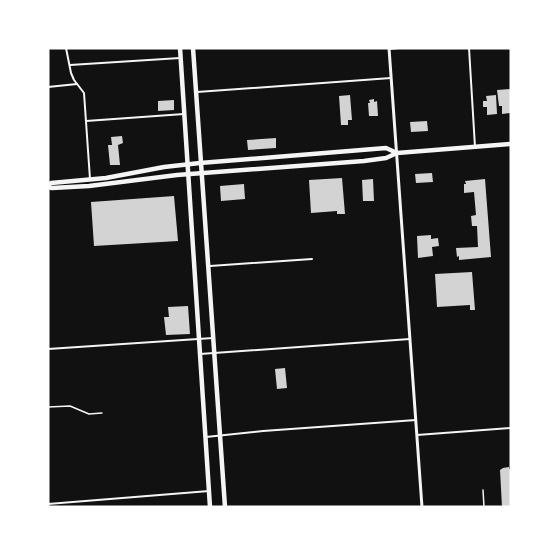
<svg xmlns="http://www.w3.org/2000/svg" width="559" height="555" font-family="Montserrat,sans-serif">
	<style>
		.building { fill: #d3d3d3 }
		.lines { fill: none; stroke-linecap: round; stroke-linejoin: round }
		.service { stroke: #f5f5f5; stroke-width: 1.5 }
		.minor { stroke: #f5f5f5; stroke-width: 2 }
		.tertiary { stroke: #f5f5f5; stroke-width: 3 }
		.primary { stroke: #f5f5f5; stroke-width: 4.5 }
	</style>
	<rect width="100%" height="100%" fill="#111"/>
	<g class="building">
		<polygon points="511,89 511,113 502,114 502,106 499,106 497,90"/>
		<polygon points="350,95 352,120 348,120 348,125 341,125 339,96"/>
		<polygon points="496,95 497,114 487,115 487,107 483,107 483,101 487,101 486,96"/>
		<polygon points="374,99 374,102 377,101 378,116 369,116 368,103 370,103 369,100"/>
		<polygon points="174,100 174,110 158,111 158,101"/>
		<polygon points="427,121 428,131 411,132 410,122"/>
		<polygon points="122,136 123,143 118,145 120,165 110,165 108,145 112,145 111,137"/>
		<polygon points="276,138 276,148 248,150 247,140"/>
		<polygon points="432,173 433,182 416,183 415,174"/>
		<polygon points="342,178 345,214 337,214 337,211 311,213 309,180"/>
		<polygon points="373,179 374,201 363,201 362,180"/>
		<polygon points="485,179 491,257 459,260 459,256 457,257 456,248 478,247 477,226 472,226 471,216 476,215 474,192 464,193 464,184 466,184 465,181"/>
		<polygon points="244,184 245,199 221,201 220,186"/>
		<polygon points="174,196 178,241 94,246 91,202"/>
		<polygon points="431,235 431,239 438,238 439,246 432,247 433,256 418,258 417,236"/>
		<polygon points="472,272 475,310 470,310 470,305 437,307 435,274"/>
		<polygon points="188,306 190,334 166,335 164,317 169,317 168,307"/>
		<polygon points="285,368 287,388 277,389 275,369"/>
		<polygon points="509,467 509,469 511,469 511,507 502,507 500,470 503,468"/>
	</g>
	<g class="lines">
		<g class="service">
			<polyline points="48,407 70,406 89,414 102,413"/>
			<polyline points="483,490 484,507"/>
		</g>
		<g class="minor">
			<polyline points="66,48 71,73 74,80 84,93 90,179"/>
			<polyline points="469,48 475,147"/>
			<polyline points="389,49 399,48"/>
			<polyline points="70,65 180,58"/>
			<polyline points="48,87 77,84"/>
			<polyline points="197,92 391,78"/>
			<polyline points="86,121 184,114"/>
			<polyline points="210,266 312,259"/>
			<polyline points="48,349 213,338"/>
			<polyline points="200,354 410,339"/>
			<polyline points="417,435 511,428"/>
			<polyline points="206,437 263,431 416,420"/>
			<polyline points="48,504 209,491"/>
		</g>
		<polyline class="tertiary" points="389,48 422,507"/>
		<g class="primary">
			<polyline points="180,48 210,507"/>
			<polyline points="193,48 225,507"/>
			<polyline points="48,185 51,183 106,178 164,167 200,163 386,148 397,153"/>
			<polyline points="48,187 52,188 89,186 177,175 364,161 386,158 397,153 511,144"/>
		</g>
	</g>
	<rect width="559" height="555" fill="none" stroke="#ffffff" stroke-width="99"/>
</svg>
